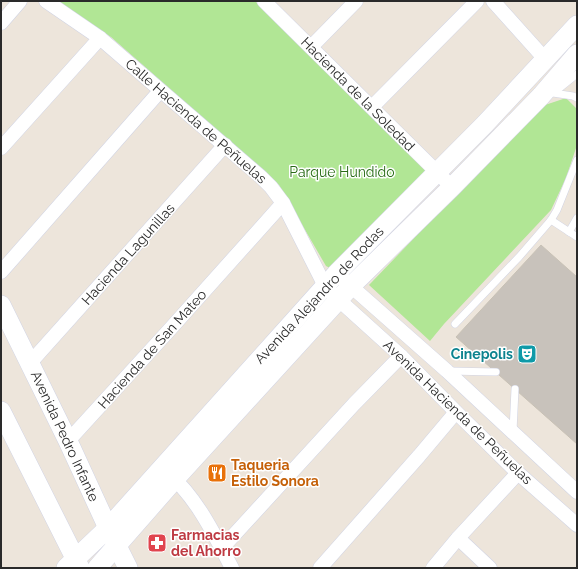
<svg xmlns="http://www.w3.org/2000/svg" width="578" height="569" font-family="Raleway,sans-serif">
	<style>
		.green { fill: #b1e695 }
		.building { fill: #c8c2bb; stroke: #c8c1b5 }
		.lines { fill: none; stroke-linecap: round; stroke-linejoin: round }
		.lane-casing { stroke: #d1d4e4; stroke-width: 8 }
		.street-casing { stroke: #d1d4e4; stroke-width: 15 }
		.secondary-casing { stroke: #d1d4e4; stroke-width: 20 }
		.lane { stroke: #fff; stroke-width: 7 }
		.street { stroke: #fff; stroke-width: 14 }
		.secondary { stroke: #fff; stroke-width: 19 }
		.labels { text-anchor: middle; stroke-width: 3; stroke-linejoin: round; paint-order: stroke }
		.street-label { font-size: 14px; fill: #2a2a2a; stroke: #fff }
		.park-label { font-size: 14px; fill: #296b17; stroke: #fff }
		.culture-label { font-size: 14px; font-weight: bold; fill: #0d838f; stroke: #fff; text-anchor: end }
		.food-label { font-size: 14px; font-weight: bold; fill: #c56008; stroke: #fff; text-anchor: start }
		.health-label { font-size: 14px; font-weight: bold; fill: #be3a42; stroke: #fff; text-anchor: start }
	</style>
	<rect width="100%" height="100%" fill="#ede5db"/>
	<g class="green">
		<polygon points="52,1 255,1 424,167 426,170 330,268 326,266 279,185 111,37"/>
		<polygon points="566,98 577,109 577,145 566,178 551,210 444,324 430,341 369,285 498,151 545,105"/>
	</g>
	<polygon class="building" points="541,245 577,277 577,444 456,337"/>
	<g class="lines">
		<g class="lane-casing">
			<g id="lane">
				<polyline points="556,91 577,74"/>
				<polyline points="553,93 573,96 577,98"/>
				<polyline points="551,220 577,237"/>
				<polyline points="569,232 577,218"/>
				<polyline points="455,324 519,257 551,220 557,210 577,160"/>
				<polyline points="449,371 496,372"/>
				<polyline points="513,431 515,389"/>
			</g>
		</g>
		<g class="street-casing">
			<g id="street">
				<polyline points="46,1 100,38 261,177 271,187 283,203 325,286 339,300 401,356 456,412 518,473 577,525"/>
				<polyline points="264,1 452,187"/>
				<polyline points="493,1 545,59"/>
				<polyline points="1,23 20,1"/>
				<polyline points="311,47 356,1"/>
				<polyline points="372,107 477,1"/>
				<polyline points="1,148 100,38"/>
				<polyline points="1,272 160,91"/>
				<polyline points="344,280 447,371 577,492"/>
				<polyline points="30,363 225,145"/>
				<polyline points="68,441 172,327 283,203"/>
				<path d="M168,473C197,498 214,534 232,568"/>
				<polyline points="458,538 490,568"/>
				<polyline points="222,548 354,404 401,356"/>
				<polyline points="320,568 419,456 456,412"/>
				<polyline points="433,568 458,538 518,473"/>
			</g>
		</g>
		<g class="secondary-casing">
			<g id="secondary">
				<polyline points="1,305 68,441 108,528 128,568"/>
				<polyline points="1,411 80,568"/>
				<polyline points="66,568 108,528 336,274 485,124 577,25"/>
				<polyline points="97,568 175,479 351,286 452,187 541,96 577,54"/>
			</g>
		</g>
		<use href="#lane" class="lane"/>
		<use href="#street" class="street"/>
		<use href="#secondary" class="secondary"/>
	</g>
	<defs>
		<g id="theatre-square" transform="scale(1)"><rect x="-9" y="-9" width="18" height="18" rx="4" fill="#0f9aa8" stroke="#fff"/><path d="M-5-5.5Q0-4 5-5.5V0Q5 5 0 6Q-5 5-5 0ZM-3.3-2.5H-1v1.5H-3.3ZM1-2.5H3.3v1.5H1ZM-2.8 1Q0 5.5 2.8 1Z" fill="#fff"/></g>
		<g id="restaurant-square" transform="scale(1)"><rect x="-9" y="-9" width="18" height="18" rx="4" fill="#e8710a" stroke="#fff"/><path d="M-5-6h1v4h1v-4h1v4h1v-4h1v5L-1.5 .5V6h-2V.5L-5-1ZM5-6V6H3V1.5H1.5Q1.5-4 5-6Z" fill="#fff"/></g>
		<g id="pharmacy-square" transform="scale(1)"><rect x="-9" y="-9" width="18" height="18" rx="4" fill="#e0444e" stroke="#fff"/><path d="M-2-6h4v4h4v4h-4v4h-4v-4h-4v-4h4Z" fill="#fff"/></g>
	</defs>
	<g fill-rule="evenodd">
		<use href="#theatre-square" x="527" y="354"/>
		<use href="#restaurant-square" x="217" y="473"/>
		<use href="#pharmacy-square" x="157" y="543"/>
	</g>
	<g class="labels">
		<g class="street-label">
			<text transform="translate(358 94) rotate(45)" y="5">Hacienda de la Soledad</text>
			<text transform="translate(196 121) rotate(41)" y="5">Calle Hacienda de Peñuelas</text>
			<text transform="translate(128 254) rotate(-48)" y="5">Hacienda Lagunillas</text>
			<text transform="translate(319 295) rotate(-47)" y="5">Avenida Alejandro de Rodas</text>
			<text transform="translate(152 349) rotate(-48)" y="5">Hacienda de San Mateo</text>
			<text transform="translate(458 412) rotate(44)" y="5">Avenida Hacienda de Peñuelas</text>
			<text transform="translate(65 436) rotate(65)" y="5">Avenida Pedro Infante</text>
		</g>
		<g class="park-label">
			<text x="342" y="177">Parque Hundido</text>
		</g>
		<g class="culture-label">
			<text x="513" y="359">Cinepolis</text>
		</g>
		<g class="food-label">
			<text x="231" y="470">Taqueria<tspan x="231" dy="16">Estilo Sonora</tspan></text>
		</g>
		<g class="health-label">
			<text x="171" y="540">Farmacias<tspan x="171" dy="16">del Ahorro</tspan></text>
		</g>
	</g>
	<rect width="578" height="569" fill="none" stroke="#2a2a2a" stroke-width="4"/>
</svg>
